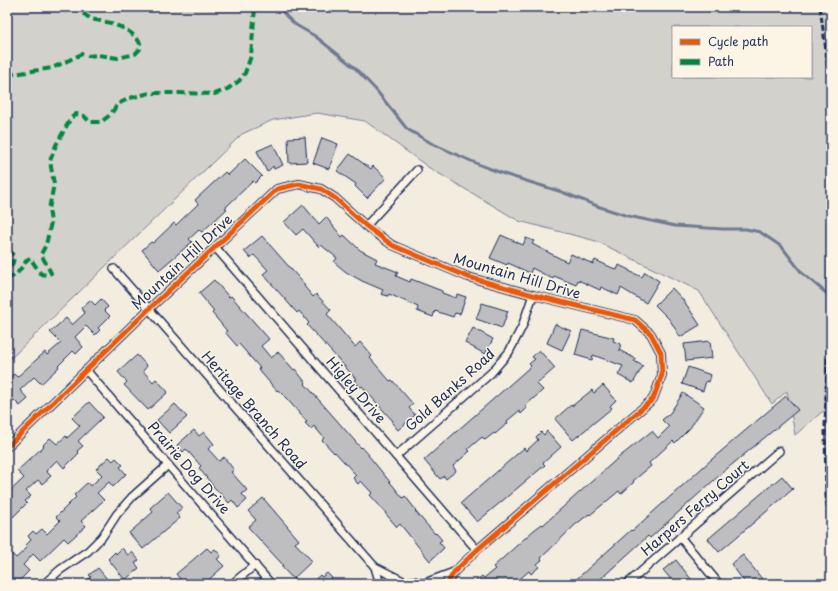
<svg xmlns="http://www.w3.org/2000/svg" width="838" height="591" font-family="'Playpen Sans',sans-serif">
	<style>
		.green { fill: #d3d1cc; stroke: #778095; fill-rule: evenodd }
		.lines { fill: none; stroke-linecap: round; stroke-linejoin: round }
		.stream { stroke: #707a91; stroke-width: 3 }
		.building { fill: #bebec0; stroke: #1b2f5e }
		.minor-casing { stroke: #1b2f5e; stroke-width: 10 }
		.minor { stroke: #fcf5e5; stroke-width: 7 }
		.rail { stroke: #1b2f5e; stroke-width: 3; stroke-dasharray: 6 3; stroke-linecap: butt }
		.quiet { stroke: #00873e; stroke-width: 4; stroke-dasharray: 8 4; stroke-linecap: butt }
		.cycleway-casing { stroke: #fcf5e5; stroke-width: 8 }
		.cycleway { stroke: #e8590c; stroke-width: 5 }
		.labels { text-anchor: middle; stroke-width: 3; stroke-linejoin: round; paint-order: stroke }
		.street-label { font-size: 14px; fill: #1b2f5e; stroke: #fcf5e5 }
	</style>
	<rect width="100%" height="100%" fill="#f3ede0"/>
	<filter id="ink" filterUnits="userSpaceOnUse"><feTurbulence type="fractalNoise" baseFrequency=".025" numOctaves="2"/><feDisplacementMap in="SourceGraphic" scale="8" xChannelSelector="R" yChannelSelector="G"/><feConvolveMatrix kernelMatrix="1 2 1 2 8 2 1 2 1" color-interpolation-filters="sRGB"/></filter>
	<g filter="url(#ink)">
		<path class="green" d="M7,7H831V410L822,412L795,435L787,391L772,404L699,291L596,241L519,221L428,167L365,121L317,113L273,120L242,134L7,362ZM673,27H811V77H673Z"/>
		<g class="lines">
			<polyline class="stream" points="279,7 287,17 296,25 315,36 355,68 376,90 407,129 431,143 480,165 507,175 562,192 600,207 628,216 675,226 723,229 746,229 760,232 782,247 802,273 831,297"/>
		</g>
		<g class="building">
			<polygon points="305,137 307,162 289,163 288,138"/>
			<polygon points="322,138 338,144 329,169 313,163"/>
			<polygon points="273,144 283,165 274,169 273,166 267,172 257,151"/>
			<polygon points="350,154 371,169 373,166 386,178 367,198 355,186 356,184 337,171"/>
			<polygon points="245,159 262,176 255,183 253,181 225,208 227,209 202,232 199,230 189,239 192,242 159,270 142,250 151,242 153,243 174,223 176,225 198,204 195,200 225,172 228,175"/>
			<polygon points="303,205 319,224 326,217 342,237 344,235 360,250 377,259 375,263 398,272 396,276 410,282 411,279 442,291 442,293 456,298 457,294 466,297 460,314 455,313 453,317 435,311 433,317 417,311 418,307 389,294 388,296 381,294 383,290 362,281 346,272 334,262 337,258 321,245 319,247 303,229 296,235 284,222"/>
			<polygon points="501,235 523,245 526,238 534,241 532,244 567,262 571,254 593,264 595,260 617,270 619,265 629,270 629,271 642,277 645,272 659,281 646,303 621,288 618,295 601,287 600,290 578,280 576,285 554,276 553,279 532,268 530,273 508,263 507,265 490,258"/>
			<polygon points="262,236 305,285 304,286 313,297 316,294 331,310 327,314 355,347 360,342 372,356 370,358 390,381 392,380 413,404 409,408 415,415 398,430 392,423 393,421 383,410 362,386 360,387 354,380 356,379 339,360 307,325 309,323 299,311 297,313 263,274 268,270 254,255 250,258 244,251"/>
			<polygon points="214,280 229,297 231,296 269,339 261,346 271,358 278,352 294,370 295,369 306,383 305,384 361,448 362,447 369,455 368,455 403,498 405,496 416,510 415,511 435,534 436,533 442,540 439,542 444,548 430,561 400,524 397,527 385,513 386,513 370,495 372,493 361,481 358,484 353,478 356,475 335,452 334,453 322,440 324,438 314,426 311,429 305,423 307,422 287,399 278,390 277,391 258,369 260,368 239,344 237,346 225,332 227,331 212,313 214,311 199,293"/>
			<polygon points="672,288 684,301 700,325 680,337 670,320 655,305"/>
			<polygon points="101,299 108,307 104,310 110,316 98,328 100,330 95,335 86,326 75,337 83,347 76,354 73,351 58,366 59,367 41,384 34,377 20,390 28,399 20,406 14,400 7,407 7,380 14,374 17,377 45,352 47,355 61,343 50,332 66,318 72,325 85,313 81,308 90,300 95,305"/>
			<polygon points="482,303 508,311 502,328 476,319"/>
			<polygon points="555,324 571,331 562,350 547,343"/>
			<polygon points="473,328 493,339 485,354 465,343"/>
			<polygon points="582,330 614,338 613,341 621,344 619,350 636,359 634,361 643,366 633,383 618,375 623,366 593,355 592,360 575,355"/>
			<polygon points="710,341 712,358 686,361 684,344"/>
			<polygon points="539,350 555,368 537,384 543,390 525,406 527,408 521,414 519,411 507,421 508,423 495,434 494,433 485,440 482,437 468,449 470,451 453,466 456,471 446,479 444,476 440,479 424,460 531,366 529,364 535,359 532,357"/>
			<polygon points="137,355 147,366 143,371 153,382 156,379 168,392 148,410 124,385 127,382 118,372"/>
			<polygon points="688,367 711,375 709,382 706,381 703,391 682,384"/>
			<polygon points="603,385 616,400 610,406 612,408 573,440 555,419 571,405 572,406 592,390 594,393"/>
			<polygon points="683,393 704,407 690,428 675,443 673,441 649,463 651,466 633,481 634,482 621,494 619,491 590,515 589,514 575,525 541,558 542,560 537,564 539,567 531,574 529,571 514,584 472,584 482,576 484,578 495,569 493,567 534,530 542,524 543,525 618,458 652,431 658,438 669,427 662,420 670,413"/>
			<polygon points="786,396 798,410 723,472 650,538 648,536 595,584 571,584 631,530 632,531 712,459"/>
			<polygon points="89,402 103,417 78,441 83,446 77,451 79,453 64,468 57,460 46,471 51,476 42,484 38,480 26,491 31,496 25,501 27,503 13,517 7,511 7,494 24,478 17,471 44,446 43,445 50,438 57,444 66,436 67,438 80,426 72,418"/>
			<polygon points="175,404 187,417 169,433 157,420"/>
			<polygon points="194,430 199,436 204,432 214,444 208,449 219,461 224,457 234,470 231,472 247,490 242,494 247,500 238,508 232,500 229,503 214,487 199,468 201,466 186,449 183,452 177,445"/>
			<polygon points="547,431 561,447 543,463 545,465 477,522 461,503 524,448 526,451 538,440 536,437 541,432 544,435"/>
			<polygon points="109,457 113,461 116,458 123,465 120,467 126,474 113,487 109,482 97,493 104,500 81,521 86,526 68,542 64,538 40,561 33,554 23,565 29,571 16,584 7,575 7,559 12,554 16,558 27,548 25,546 31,540 28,536 33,531 36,534 42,529 47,534 60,521 56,517 76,497 74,495 87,483 91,486 102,475 96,469"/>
			<polygon points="782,476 793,489 719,552 708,539"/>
			<polygon points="168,492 182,508 176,513 180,518 143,549 129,533 153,512 150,508"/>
			<polygon points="263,498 299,540 295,543 312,561 293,579 281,566 283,565 248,527 256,520 248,511"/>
			<polygon points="122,548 128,555 132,552 139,560 135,563 139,568 125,580 108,559 115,552 116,554"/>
			<polygon points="207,548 211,552 215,549 221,556 217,559 224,566 204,584 174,584 180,579 176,574"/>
			<polygon points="743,555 766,584 746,584 731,564"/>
			<polygon points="676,560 695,584 675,584 663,570"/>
			<polygon points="98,568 111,584 83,584 91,577 89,575"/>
			<polygon points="327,573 332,578 330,579 334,584 310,584 320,575 322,577"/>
		</g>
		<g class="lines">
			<g class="minor-casing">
				<g id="minor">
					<polyline points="366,226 417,170"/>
					<polyline points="216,248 477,550"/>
					<polyline points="114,269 375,567 405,582"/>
					<polyline points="86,370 271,584"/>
					<polyline points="7,447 149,309 277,189 299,184 321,189 335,198 366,226 392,245 468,277 533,295 635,320 651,334 661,353 662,375 653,399 477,550 454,572 447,584"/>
					<polyline points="396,456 491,373 509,352 522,327 533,295"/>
					<polyline points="680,537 719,584"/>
					<polyline points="375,567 380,584"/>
					<polyline points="402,583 414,581 423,584"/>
					<polyline points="44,584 60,570 88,551 102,537 117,514 132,497 168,465"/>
					<polyline points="232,584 255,565"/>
					<polyline points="422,584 454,572"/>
					<polyline points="627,584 779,451"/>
				</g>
			</g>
			<use href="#minor" class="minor"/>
			<g class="rail">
				<polyline points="820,7 827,58 831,137"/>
				<polyline points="831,241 825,426 826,495 831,543"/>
			</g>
			<g class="quiet">
				<polyline points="7,75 52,68 82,54 88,56 98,55 118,58 135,54 140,49 140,43 135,36 125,29 111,23 91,19 74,7"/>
				<path d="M7,185C11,191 11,198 7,205"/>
				<path d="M7,250C15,254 15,260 11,267L7,269"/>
				<polyline points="7,279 16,275 27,260 30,258 41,274 47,275 51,273 41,254 46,245 51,222 49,209 54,184 50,161 56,145 71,118 76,114 84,116 90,122 101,122 110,115 118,104 130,98 150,93 179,93 214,94 226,90 239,81 245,73 251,56 255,7"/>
			</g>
			<g class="cycleway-casing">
				<polyline id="cycleway" points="7,447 149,309 277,189 299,184 321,189 335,198 366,226 392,245 468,277 533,295 635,320 651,334 661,353 662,375 653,399 477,550 454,572 447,584"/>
			</g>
			<use href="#cycleway" class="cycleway"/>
		</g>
	</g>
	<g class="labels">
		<g class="street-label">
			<text transform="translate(182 262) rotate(-43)" y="5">Mountain Hill Drive</text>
			<text transform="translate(517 276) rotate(16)" y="5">Mountain Hill Drive</text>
			<text transform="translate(356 390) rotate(49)" y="5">Higley Drive</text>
			<text transform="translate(450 390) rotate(-42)" y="5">Gold Banks Road</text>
			<text transform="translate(254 410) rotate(49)" y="5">Heritage Branch Road</text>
			<text transform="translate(189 468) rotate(49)" y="5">Prairie Dog Drive</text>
			<text transform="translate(695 508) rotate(-41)" y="5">Harpers Ferry Court</text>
		</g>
	</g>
	<rect width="838" height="591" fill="none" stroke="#fcf5e5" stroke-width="24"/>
	<rect x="12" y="12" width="814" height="567" fill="none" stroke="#1b2f5e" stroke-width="1.5" filter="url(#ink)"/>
	<rect x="672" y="26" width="140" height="52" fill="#fcf5e5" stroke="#a2a6af"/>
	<rect x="680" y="39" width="20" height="6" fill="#e8590c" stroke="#a2a6af"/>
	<text x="708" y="46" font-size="12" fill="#1b2f5e">Cycle path</text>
	<rect x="680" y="59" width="20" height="6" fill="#00873e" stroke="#a2a6af"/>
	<text x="708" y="66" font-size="12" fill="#1b2f5e">Path</text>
</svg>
